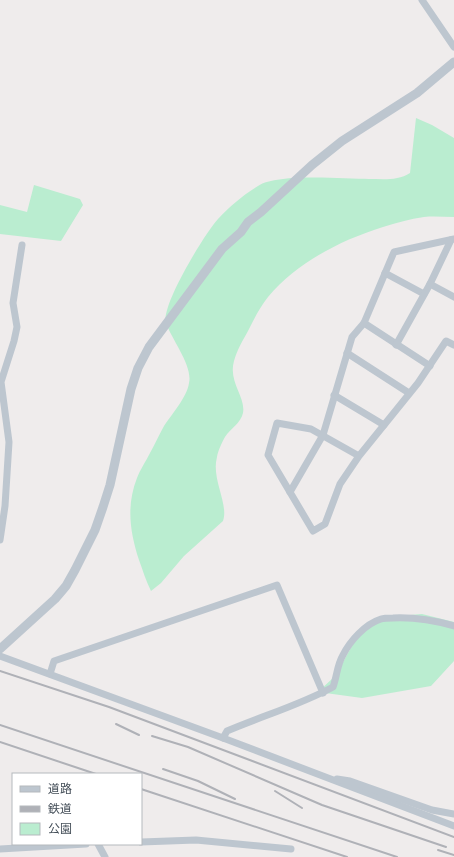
<svg xmlns="http://www.w3.org/2000/svg" width="454" height="857" font-family="Manrope,'Noto Sans JP',sans-serif">
	<style>
		.green { fill: #baedd0 }
		.lines { fill: none; stroke-linecap: round; stroke-linejoin: round }
		.minor { stroke: #bdc6cf; stroke-width: 7 }
		.tertiary { stroke: #bdc6cf; stroke-width: 9 }
		.rail { stroke: #afb1b7; stroke-width: 2 }
	</style>
	<rect width="100%" height="100%" fill="#efecec"/>
	<g class="green">
		<path d="M416,118L432,125L454,138V217C444,217 434,216 424,217C410,219 396,223 383,227C341,240 296,263 268,297C260,307 254,319 248,331C243,340 237,350 234,361C228,382 246,397 243,413C241,423 230,429 225,437C222,442 218,451 217,457C211,479 229,504 223,521L184,556L161,583L151,591C146,581 143,571 139,560C130,532 126,506 137,478C140,470 146,461 150,453C155,444 159,435 164,426C172,414 187,397 189,383C193,366 172,340 166,323C160,307 205,233 218,219C229,207 243,195 258,186C278,173 343,179 369,179C383,179 398,181 410,173Z"/>
		<polygon points="34,185 80,199 83,205 61,241 0,234 0,205 27,212"/>
		<polygon points="422,614 454,622 454,661 431,686 362,698 318,692 333,678 342,664 359,633 380,622 398,616"/>
	</g>
	<g class="lines">
		<g class="minor">
			<polyline points="422,0 454,47"/>
			<polyline points="385,273 424,294"/>
			<polyline points="430,284 451,240"/>
			<polyline points="364,323 430,366"/>
			<polyline points="396,345 430,284 454,297"/>
			<polyline points="347,353 409,393"/>
			<polyline points="334,395 384,425"/>
			<polyline points="359,456 311,429 277,423 268,455 313,531 325,524 340,484 359,456 418,383 446,341 454,345"/>
			<polyline points="290,492 323,435 352,337 364,323 394,252 454,239"/>
			<polyline points="0,540 5,506 9,442 1,382 14,341 17,327 13,303 22,245"/>
			<polyline points="0,656 223,738 454,826"/>
			<polyline points="50,674 54,661 277,585 323,693"/>
			<path d="M223,738L227,731C262,716 300,705 333,687C337,676 337,665 343,655C350,641 365,624 381,619C384,618 389,618 393,618C415,617 433,620 454,626"/>
			<polyline points="337,779 350,781 432,810 454,814"/>
			<polyline points="141,842 196,840 291,849"/>
			<polyline points="98,844 105,857"/>
			<polyline points="0,849 86,844"/>
		</g>
		<polyline class="tertiary" points="0,649 55,599 66,586 75,570 95,530 103,507 110,485 131,389 138,368 149,347 222,249 241,232 248,222 261,212 312,165 342,141 417,93 454,62"/>
		<g class="rail">
			<polyline points="0,671 109,707 454,837"/>
			<polyline points="116,724 139,735"/>
			<polyline points="0,725 397,857"/>
			<polyline points="152,736 188,747 322,805 446,847"/>
			<polyline points="0,742 96,774"/>
			<polyline points="163,769 198,781 235,799"/>
			<polyline points="141,789 347,857"/>
			<polyline points="275,791 302,808"/>
			<polyline points="438,850 454,855"/>
		</g>
	</g>
	<rect x="12" y="773" width="130" height="72" fill="#ffffff" stroke="#b5b9bd"/>
	<rect x="20" y="786" width="20" height="6" fill="#bdc6cf" stroke="#b5b9bd"/>
	<text x="48" y="793" font-size="12" fill="#454f59">道路</text>
	<rect x="20" y="806" width="20" height="6" fill="#afb1b7" stroke="#b5b9bd"/>
	<text x="48" y="813" font-size="12" fill="#454f59">鉄道</text>
	<rect x="20" y="823" width="20" height="12" fill="#baedd0" stroke="#b5b9bd"/>
	<text x="48" y="833" font-size="12" fill="#454f59">公園</text>
</svg>
